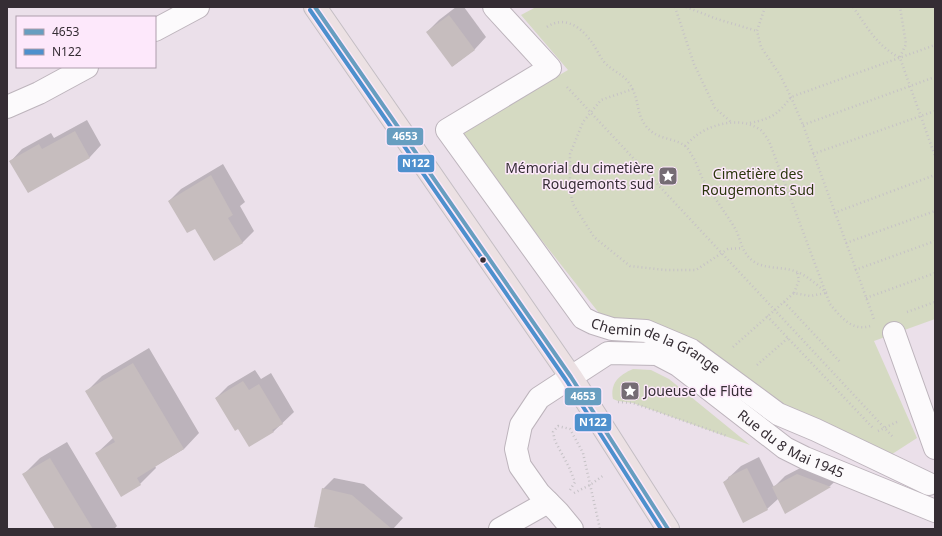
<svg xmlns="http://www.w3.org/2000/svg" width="942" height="536" font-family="'Noto Sans',sans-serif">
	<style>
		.green { fill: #d5dac2 }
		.shadow { fill: #0003 }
		.building { fill: #c6bdbe }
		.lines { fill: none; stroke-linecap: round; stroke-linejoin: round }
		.minor-casing { stroke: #bdb4bc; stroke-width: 24 }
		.major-casing { stroke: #c4bec4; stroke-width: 24 }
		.path { stroke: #c6c2c6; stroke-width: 2.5; stroke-dasharray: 1 3; stroke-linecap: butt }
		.minor { stroke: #fcfafc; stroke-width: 22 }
		.major { stroke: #ece1e3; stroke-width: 22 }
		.bus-1-casing { stroke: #fde8fb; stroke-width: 7 }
		.bus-2-casing { stroke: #fde8fb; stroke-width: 7 }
		.bus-1 { stroke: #679ec0; stroke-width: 4 }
		.bus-2 { stroke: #4d90cd; stroke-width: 4 }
		.bus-dot { fill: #352d34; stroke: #fde8fb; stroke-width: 1.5 }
		.labels { text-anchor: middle; stroke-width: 3; stroke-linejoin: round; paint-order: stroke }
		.poi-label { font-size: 14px; fill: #352d34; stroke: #fde8fb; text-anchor: end }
		.park-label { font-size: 14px; fill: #2b360d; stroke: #fde8fb }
		.street-label { font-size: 14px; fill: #352d34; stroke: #fde8fb }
		.line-badge { stroke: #fde8fb; stroke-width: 1.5 }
		.badge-label { font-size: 11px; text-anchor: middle; font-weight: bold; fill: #fff }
	</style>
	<rect width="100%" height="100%" fill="#ebe0ea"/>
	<g class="green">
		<polygon points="536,7 935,7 935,319 874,341 917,438 886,458 599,313 458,134 568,70 521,15"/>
		<path d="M633,369L651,370L669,379L750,445L633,403L618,401L613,399C610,383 619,375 633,369Z"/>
	</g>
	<g class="shadow">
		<polygon points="456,7 464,7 486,37 475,49 453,66 427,32 439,20"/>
		<polygon points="87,120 101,145 90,157 28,192 11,161 22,149 51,133 54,138"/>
		<polygon points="223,164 245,202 240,206 254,231 243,242 214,260 195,227 169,201 181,189"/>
		<polygon points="149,348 199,433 184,449 155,466 156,468 140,484 97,453 114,437 87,391 102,376"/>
		<polygon points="255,370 261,379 271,373 294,412 273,432 239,428 216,398 228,386"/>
		<polygon points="67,442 117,526 114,529 53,529 55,527 24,474 40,458"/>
		<polygon points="759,457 774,487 785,476 810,463 842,475 830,486 785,512 778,499 767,509 724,482 741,466"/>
		<polygon points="334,478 364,484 403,518 393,529 327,529 323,489"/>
	</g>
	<g class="building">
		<polygon points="449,15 475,50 452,67 426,32"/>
		<polygon points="75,131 90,158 28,193 9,161 39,144 42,149"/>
		<polygon points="211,175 233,215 228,218 243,243 214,261 195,229 187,233 168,201"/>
		<polygon points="133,363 184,449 137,478 141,485 121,497 95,453 115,442 85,391"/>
		<polygon points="243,381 249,390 259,384 283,424 272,430 274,432 249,447 238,429 235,431 215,398"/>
		<polygon points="50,458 93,529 55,529 22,474"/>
		<polygon points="747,468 768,510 743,523 723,482 729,479 728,477"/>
		<polygon points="797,474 831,487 785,514 772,487"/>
		<polygon points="322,488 352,495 392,529 326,529 314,527"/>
	</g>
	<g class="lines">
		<g class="minor-casing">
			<g id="minor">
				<path id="s1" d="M494,7L550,68L447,130L583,318L593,323L612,329L646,331L691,350L778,414L816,430L929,484"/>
				<polyline points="155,30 198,7"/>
				<polyline points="7,107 39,93 87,67"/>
				<polyline points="894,333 935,448"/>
				<polyline points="500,529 548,502"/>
				<path id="s2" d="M572,529L558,512L539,493L520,466L516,449L521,425L539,398L608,353L657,354L678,365L785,448L805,458L935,511"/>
			</g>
		</g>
		<g class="major-casing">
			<polyline id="major" points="315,7 571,377 668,529"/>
		</g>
		<g class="path">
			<polyline points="675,7 694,64 715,108 731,122"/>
			<polyline points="686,7 717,19 757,31"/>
			<polyline points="765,7 757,31 761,47 780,75 791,97 803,125 874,319"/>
			<path d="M853,7C868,28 876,45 900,58L935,156"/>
			<path d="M547,27C563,16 579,25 590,40C596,47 599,56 605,63C616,74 626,74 633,90C639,103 637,115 646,126C657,141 676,137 686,147C688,148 690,152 691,154C697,162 699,173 704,181C714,198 726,213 736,230C741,241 742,253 753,261C765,270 784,266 797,272C808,276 818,286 827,293"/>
			<polyline points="900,57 906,44 900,7"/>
			<polyline points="567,87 893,437"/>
			<polyline points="633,89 601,100 583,122 570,154 570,191 573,204 594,237 630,266 665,270 696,270 728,249 742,248"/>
			<path d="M750,123C773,118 777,115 791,97L935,45"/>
			<polyline points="803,125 935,77"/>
			<path d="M685,146C689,142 693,138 697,135C714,123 741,117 759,129C763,131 766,137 769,141L830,304C840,316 852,332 870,326"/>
			<polyline points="813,154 935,111"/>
			<polyline points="834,213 935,175"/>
			<polyline points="846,243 935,211"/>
			<polyline points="855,270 935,241"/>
			<polyline points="794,293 799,280 797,272"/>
			<polyline points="866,298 935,273"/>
			<polyline points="784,302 841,363"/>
			<polyline points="907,312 935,302"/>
			<polyline points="767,316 873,428"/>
			<polyline points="733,347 794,293 810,296 826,293"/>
			<polyline points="757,365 788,338"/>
			<polyline points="618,402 633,403 727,436"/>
			<polyline points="878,431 899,421"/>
			<polyline points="570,490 575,482 569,467 555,441 553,432 558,426 570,429 583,453 600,529"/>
			<polyline points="574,493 590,485 604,475"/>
		</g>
		<use href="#minor" class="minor"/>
		<use href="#major" class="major"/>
		<g class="bus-1-casing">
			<polyline id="bus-1" points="315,7 571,377 668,529"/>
		</g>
		<g class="bus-2-casing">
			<polyline id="bus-2" points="310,10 566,380 661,529"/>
		</g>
		<use href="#bus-1" class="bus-1"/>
		<use href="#bus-2" class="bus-2"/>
	</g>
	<defs>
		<g id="sight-square" transform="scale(1)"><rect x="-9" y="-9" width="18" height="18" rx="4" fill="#756c74" stroke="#fde8fb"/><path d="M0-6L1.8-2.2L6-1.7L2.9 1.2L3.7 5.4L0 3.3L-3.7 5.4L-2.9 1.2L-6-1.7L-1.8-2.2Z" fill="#fff"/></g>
	</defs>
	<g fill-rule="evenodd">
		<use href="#sight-square" x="668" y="176"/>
		<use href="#sight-square" x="630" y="391"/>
	</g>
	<circle class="bus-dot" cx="483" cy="260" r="3.5"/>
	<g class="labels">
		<g class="poi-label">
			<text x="654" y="173">Mémorial du cimetière<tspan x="654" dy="16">Rougemonts sud</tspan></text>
			<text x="644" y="396" text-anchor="start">Joueuse de Flûte</text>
		</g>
		<g class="park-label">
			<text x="758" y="179">Cimetière des<tspan x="758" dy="16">Rougemonts Sud</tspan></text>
		</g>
		<g class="street-label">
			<text dy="5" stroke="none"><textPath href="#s1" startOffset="514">Chemin de la Grange</textPath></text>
			<text dy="5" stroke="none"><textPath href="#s2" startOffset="450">Rue du 8 Mai 1945</textPath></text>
		</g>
	</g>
	<g class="line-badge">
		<rect x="386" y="127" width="38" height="19" rx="4" fill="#679ec0"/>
		<rect x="397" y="154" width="38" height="19" rx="4" fill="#4d90cd"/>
		<rect x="564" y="387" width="38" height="19" rx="4" fill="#679ec0"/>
		<rect x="574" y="413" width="38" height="19" rx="4" fill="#4d90cd"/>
	</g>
	<g class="badge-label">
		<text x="405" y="140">4653</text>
		<text x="416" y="167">N122</text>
		<text x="583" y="400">4653</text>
		<text x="593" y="426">N122</text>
	</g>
	<rect width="942" height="536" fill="none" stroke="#352d34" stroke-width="16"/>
	<rect x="16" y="16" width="140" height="52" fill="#fde8fb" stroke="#ad9dab"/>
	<rect x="24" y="29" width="20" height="6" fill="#679ec0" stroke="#ad9dab"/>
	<text x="52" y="36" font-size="12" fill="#352d34">4653</text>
	<rect x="24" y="49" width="20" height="6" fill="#4d90cd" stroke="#ad9dab"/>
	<text x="52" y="56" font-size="12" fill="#352d34">N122</text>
</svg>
